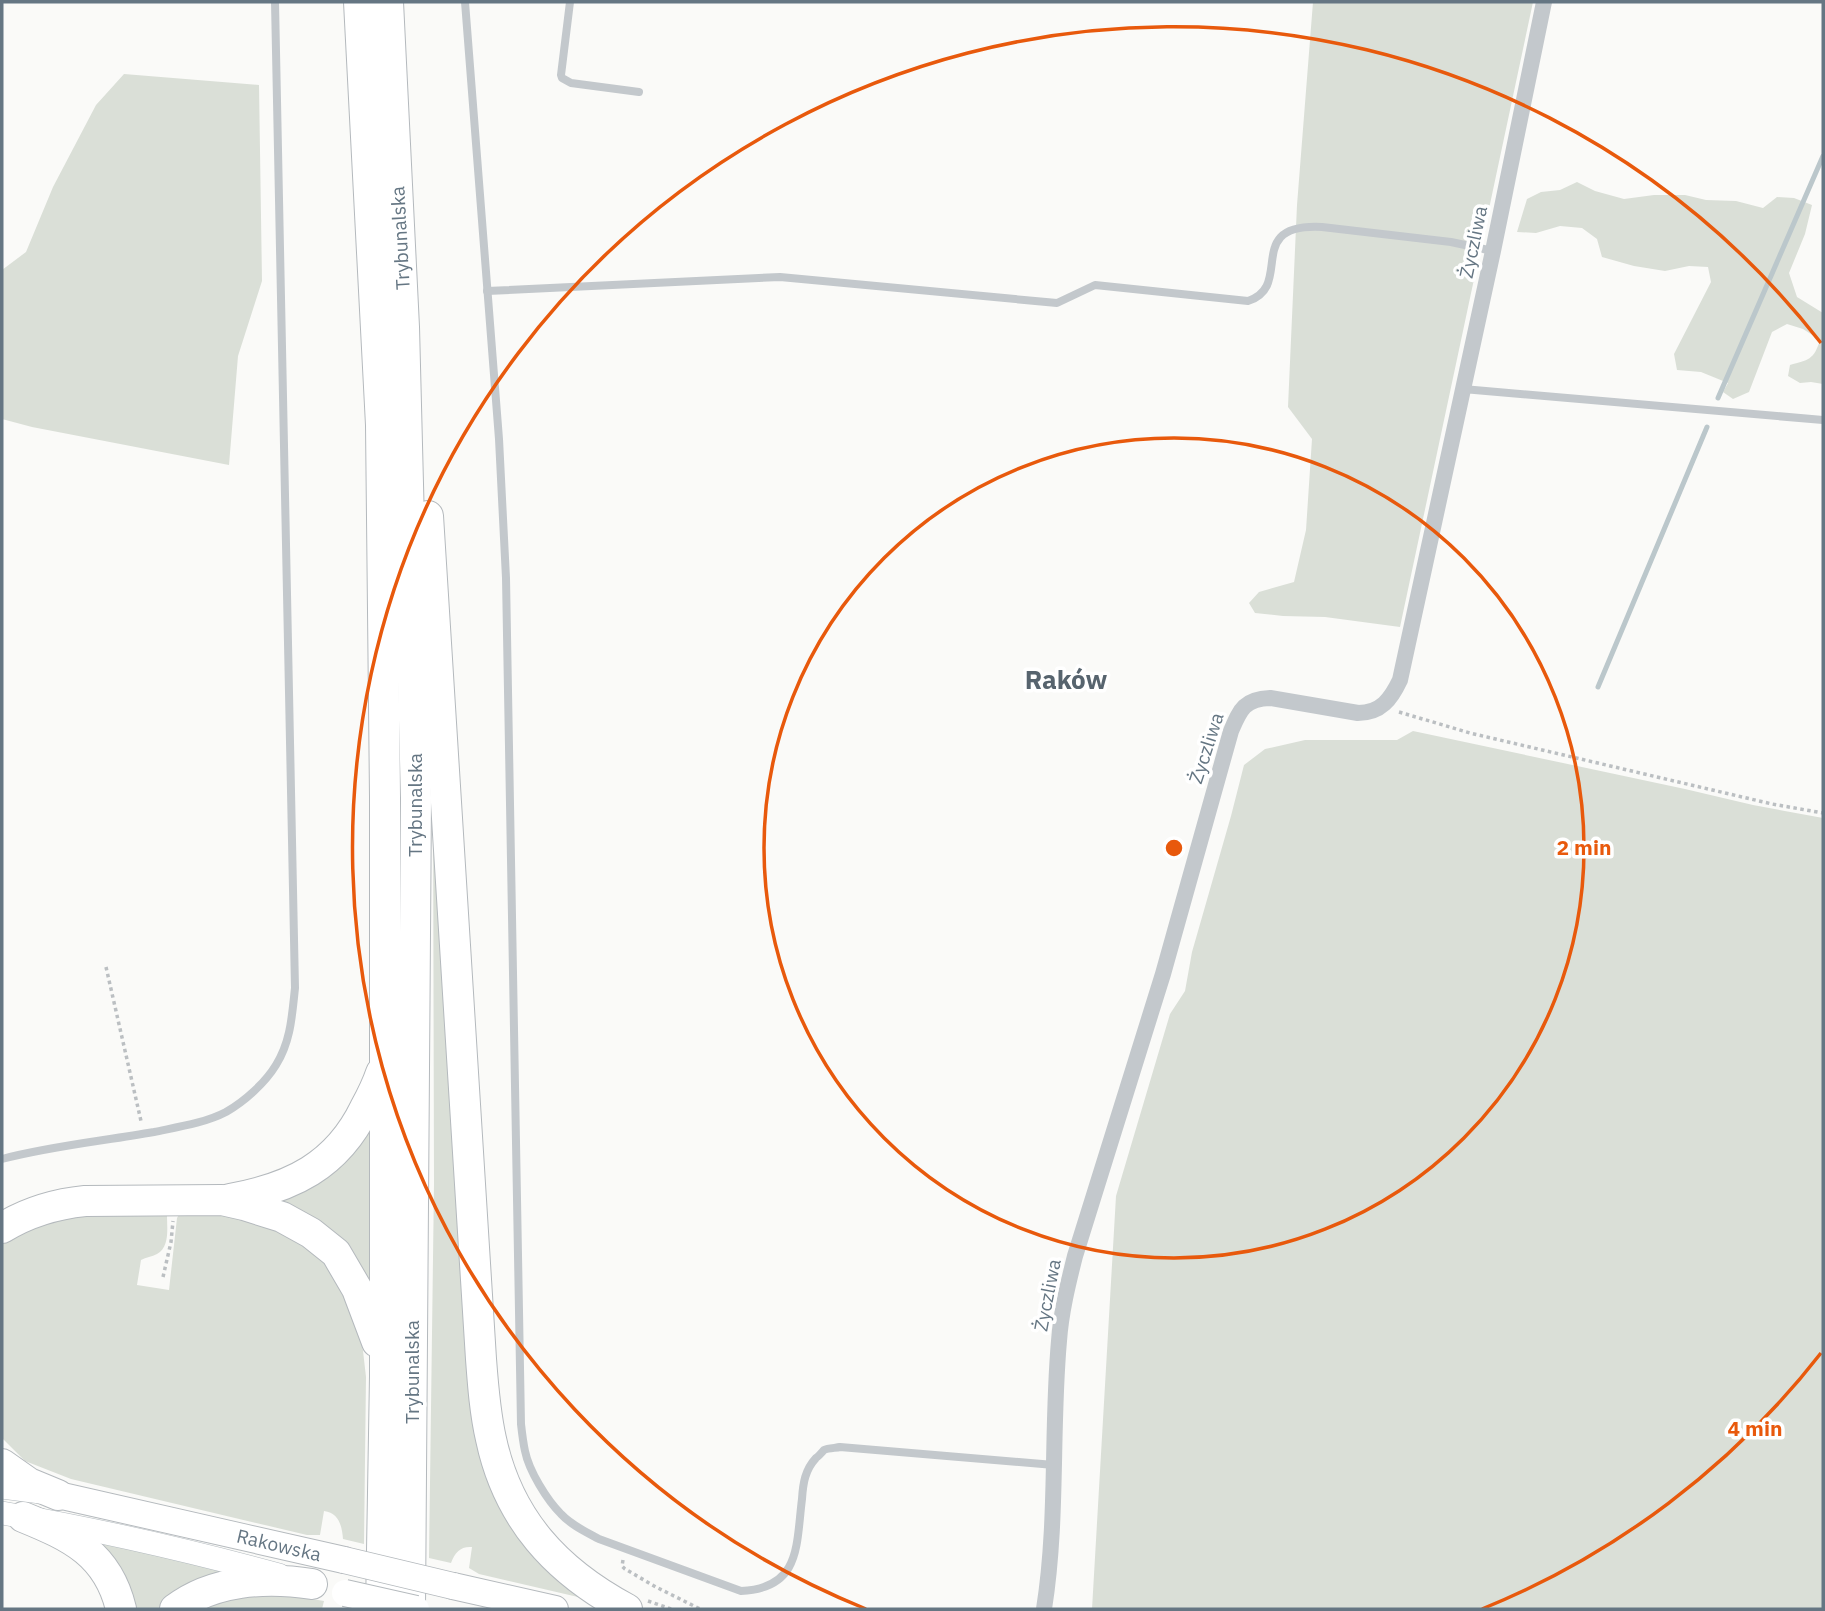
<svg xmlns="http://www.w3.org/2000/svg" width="1825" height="1611" font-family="'IBM Plex Sans',sans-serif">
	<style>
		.green { fill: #dadfd7 }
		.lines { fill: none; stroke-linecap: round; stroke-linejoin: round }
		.stream { stroke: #bbc7cb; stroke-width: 5 }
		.secondary-casing { stroke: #b3babf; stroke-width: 24 }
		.primary-casing { stroke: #b5babe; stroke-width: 28 }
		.motorway-casing { stroke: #b4b9bd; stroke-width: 32 }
		.path { stroke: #bbbfc2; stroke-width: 3.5; stroke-dasharray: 3.5 3.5; stroke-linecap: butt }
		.service { stroke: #c3c8cc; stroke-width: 8 }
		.minor { stroke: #c3c8cc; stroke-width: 16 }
		.secondary { stroke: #fff; stroke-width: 23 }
		.primary { stroke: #fff; stroke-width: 26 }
		.motorway { stroke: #fff; stroke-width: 30 }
		.primary-bridge-casing { stroke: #b5babe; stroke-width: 28; stroke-linecap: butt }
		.primary-bridge { stroke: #fff; stroke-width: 26 }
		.ring { fill: none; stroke: #e8590c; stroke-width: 3.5 }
		.labels { text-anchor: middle; stroke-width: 7; stroke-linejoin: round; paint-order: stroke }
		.street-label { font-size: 19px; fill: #657683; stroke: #fff }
		.district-label { font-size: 26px; font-weight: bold; fill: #57646e; stroke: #fff }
		.centre { fill: #e8590c; stroke: #fff; stroke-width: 3.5 }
		.ring-label { font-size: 21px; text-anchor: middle; font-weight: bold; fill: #e8590c; stroke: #fff; stroke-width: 7; stroke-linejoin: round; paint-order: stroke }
	</style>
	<rect width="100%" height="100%" fill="#fafaf8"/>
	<g class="green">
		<polygon points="1313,2 1533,2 1400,627 1325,617 1283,616 1255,613 1249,603 1259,592 1294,582 1306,530 1312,439 1288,407 1297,205"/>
		<polygon points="124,74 259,85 262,281 238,356 229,465 32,427 2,419 2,270 26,252 53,187 96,105"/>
		<path d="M1577,182L1595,191L1624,199L1654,195H1685L1706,200L1736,201L1763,208L1777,197L1794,198L1812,205L1805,234L1789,273L1797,297L1823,313V384L1811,382L1800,383L1788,376L1790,365C1808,360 1814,360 1820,340L1803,329L1787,324L1772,332L1749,392L1733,399L1723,392L1728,383L1701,372L1677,370L1674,354L1711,282L1708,267L1689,266L1665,271L1634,266L1602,257L1597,239L1582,228L1560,226L1536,233L1517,232L1527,199L1541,192L1560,190Z"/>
		<polygon points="1413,731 1685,789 1753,805 1823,818 1823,1609 1092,1609 1116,1196 1170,1014 1185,991 1192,952 1231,816 1244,765 1265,749 1305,740 1397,740"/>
		<path d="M433,788L475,1405L582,1592L578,1597L479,1574L469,1568L472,1547C461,1546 455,1552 451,1563L429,1558L434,1184Z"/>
		<polygon points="371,1126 369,1285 276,1204"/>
		<path d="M165,1211L167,1215C167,1228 170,1247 157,1254C152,1257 146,1257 141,1260L137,1285L169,1290L177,1218L180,1213H232L291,1231L340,1276L362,1342L366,1377L364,1544L343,1539C342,1526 339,1513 324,1511L320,1535H307L71,1479L25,1461L2,1438V1245C48,1208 110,1213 165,1211Z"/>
		<polygon points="89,1537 251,1573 187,1590 160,1609 131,1609"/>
		<polygon points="271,1592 324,1601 322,1609 194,1609 217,1600"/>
	</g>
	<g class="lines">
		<g class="stream">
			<polyline points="1718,398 1823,156"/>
			<polyline points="1598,687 1707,427"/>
		</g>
		<g class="secondary-casing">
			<g id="secondary">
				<polyline points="2,1487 41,1492"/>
				<path d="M2,1513C95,1529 187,1550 279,1575"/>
			</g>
		</g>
		<g class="primary-casing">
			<g id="primary">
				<polyline points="58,1495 344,1560"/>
				<polyline points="453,1586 555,1609"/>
			</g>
		</g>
		<g class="motorway-casing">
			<g id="motorway">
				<polyline points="359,2 381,425 385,797 385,1376 381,1609"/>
				<polyline points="388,2 404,327 416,798 410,1609"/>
				<path d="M428,516L481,1359C483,1386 485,1413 491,1439C508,1519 556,1571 627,1609"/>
				<path d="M230,1199C291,1188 337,1166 365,1108C371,1097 377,1085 381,1073"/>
				<path d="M2,1228C28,1212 55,1204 85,1201L222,1200L244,1205L282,1217L311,1233L336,1253L357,1289L377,1342"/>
				<polyline points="2,1464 29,1483 58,1495"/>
				<path d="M23,1517C72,1537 108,1554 121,1609"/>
				<path d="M175,1609C213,1580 266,1577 312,1584"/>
			</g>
		</g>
		<g class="path">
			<polyline points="1399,712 1470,733 1772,804 1823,813"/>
			<polyline points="106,967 141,1121"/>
			<polyline points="163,1277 171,1242 173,1221"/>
			<polyline points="623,1560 622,1566 625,1569 656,1587 700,1609"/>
			<polyline points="648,1601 671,1609"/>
		</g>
		<g class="service">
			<path d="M465,2L499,439L506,578L521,1424C522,1433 523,1442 525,1451C529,1471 547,1500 561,1514C571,1525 586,1532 599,1539L741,1591C801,1588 796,1546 802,1499C803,1483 805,1470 816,1458C817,1458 823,1451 824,1450C828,1448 836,1448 840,1447L1054,1465"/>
			<polyline points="570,2 561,75 562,78 571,83 639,92"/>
			<path d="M487,291L780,277L1057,303L1095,285L1248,301C1295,286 1242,223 1322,227L1451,242L1493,251"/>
			<polyline points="1463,389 1823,420"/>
			<path d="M2,1159C51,1146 103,1141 154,1132C178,1127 205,1123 226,1112C245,1101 265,1083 276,1065C291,1041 292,1015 295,988L275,2"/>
		</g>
		<path class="minor" d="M1044,1609C1058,1521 1051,1430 1059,1341C1061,1312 1068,1284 1075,1256L1163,974L1231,731C1240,710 1244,699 1270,698L1358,713C1381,713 1391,699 1400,680L1493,251L1544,2"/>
		<use href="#secondary" class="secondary"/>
		<use href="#primary" class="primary"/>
		<use href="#motorway" class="motorway"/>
		<g class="primary-bridge-casing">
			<g id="primary-bridge">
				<polyline points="344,1560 453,1586"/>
				<polyline points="345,1593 416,1609"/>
			</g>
		</g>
		<use href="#primary-bridge" class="primary-bridge"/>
	</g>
	<g class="ring">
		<circle cx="1174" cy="848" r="410"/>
		<path d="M1821 1353A821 821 0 0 1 1482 1609M866 1609A821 821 0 1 1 1821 343"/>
	</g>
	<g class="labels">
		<g class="street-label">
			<text transform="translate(400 238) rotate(-93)" y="7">Trybunalska</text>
			<text transform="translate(1473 242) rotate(-78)" y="7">Życzliwa</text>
			<text transform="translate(1206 748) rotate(-72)" y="7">Życzliwa</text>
			<text transform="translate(415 805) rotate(-90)" y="7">Trybunalska</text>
			<text transform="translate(1047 1295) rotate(-79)" y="7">Życzliwa</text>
			<text transform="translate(412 1372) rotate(-90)" y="7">Trybunalska</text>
			<text transform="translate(279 1545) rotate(13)" y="7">Rakowska</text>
		</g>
		<g class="district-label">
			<text x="1066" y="689">Raków</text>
		</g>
	</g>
	<circle cx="1174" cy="848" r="10" class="centre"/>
	<g class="ring-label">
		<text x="1584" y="855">2 min</text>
		<text x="1755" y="1436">4 min</text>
	</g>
	<rect width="1825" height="1611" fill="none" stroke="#657683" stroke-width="7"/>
</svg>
